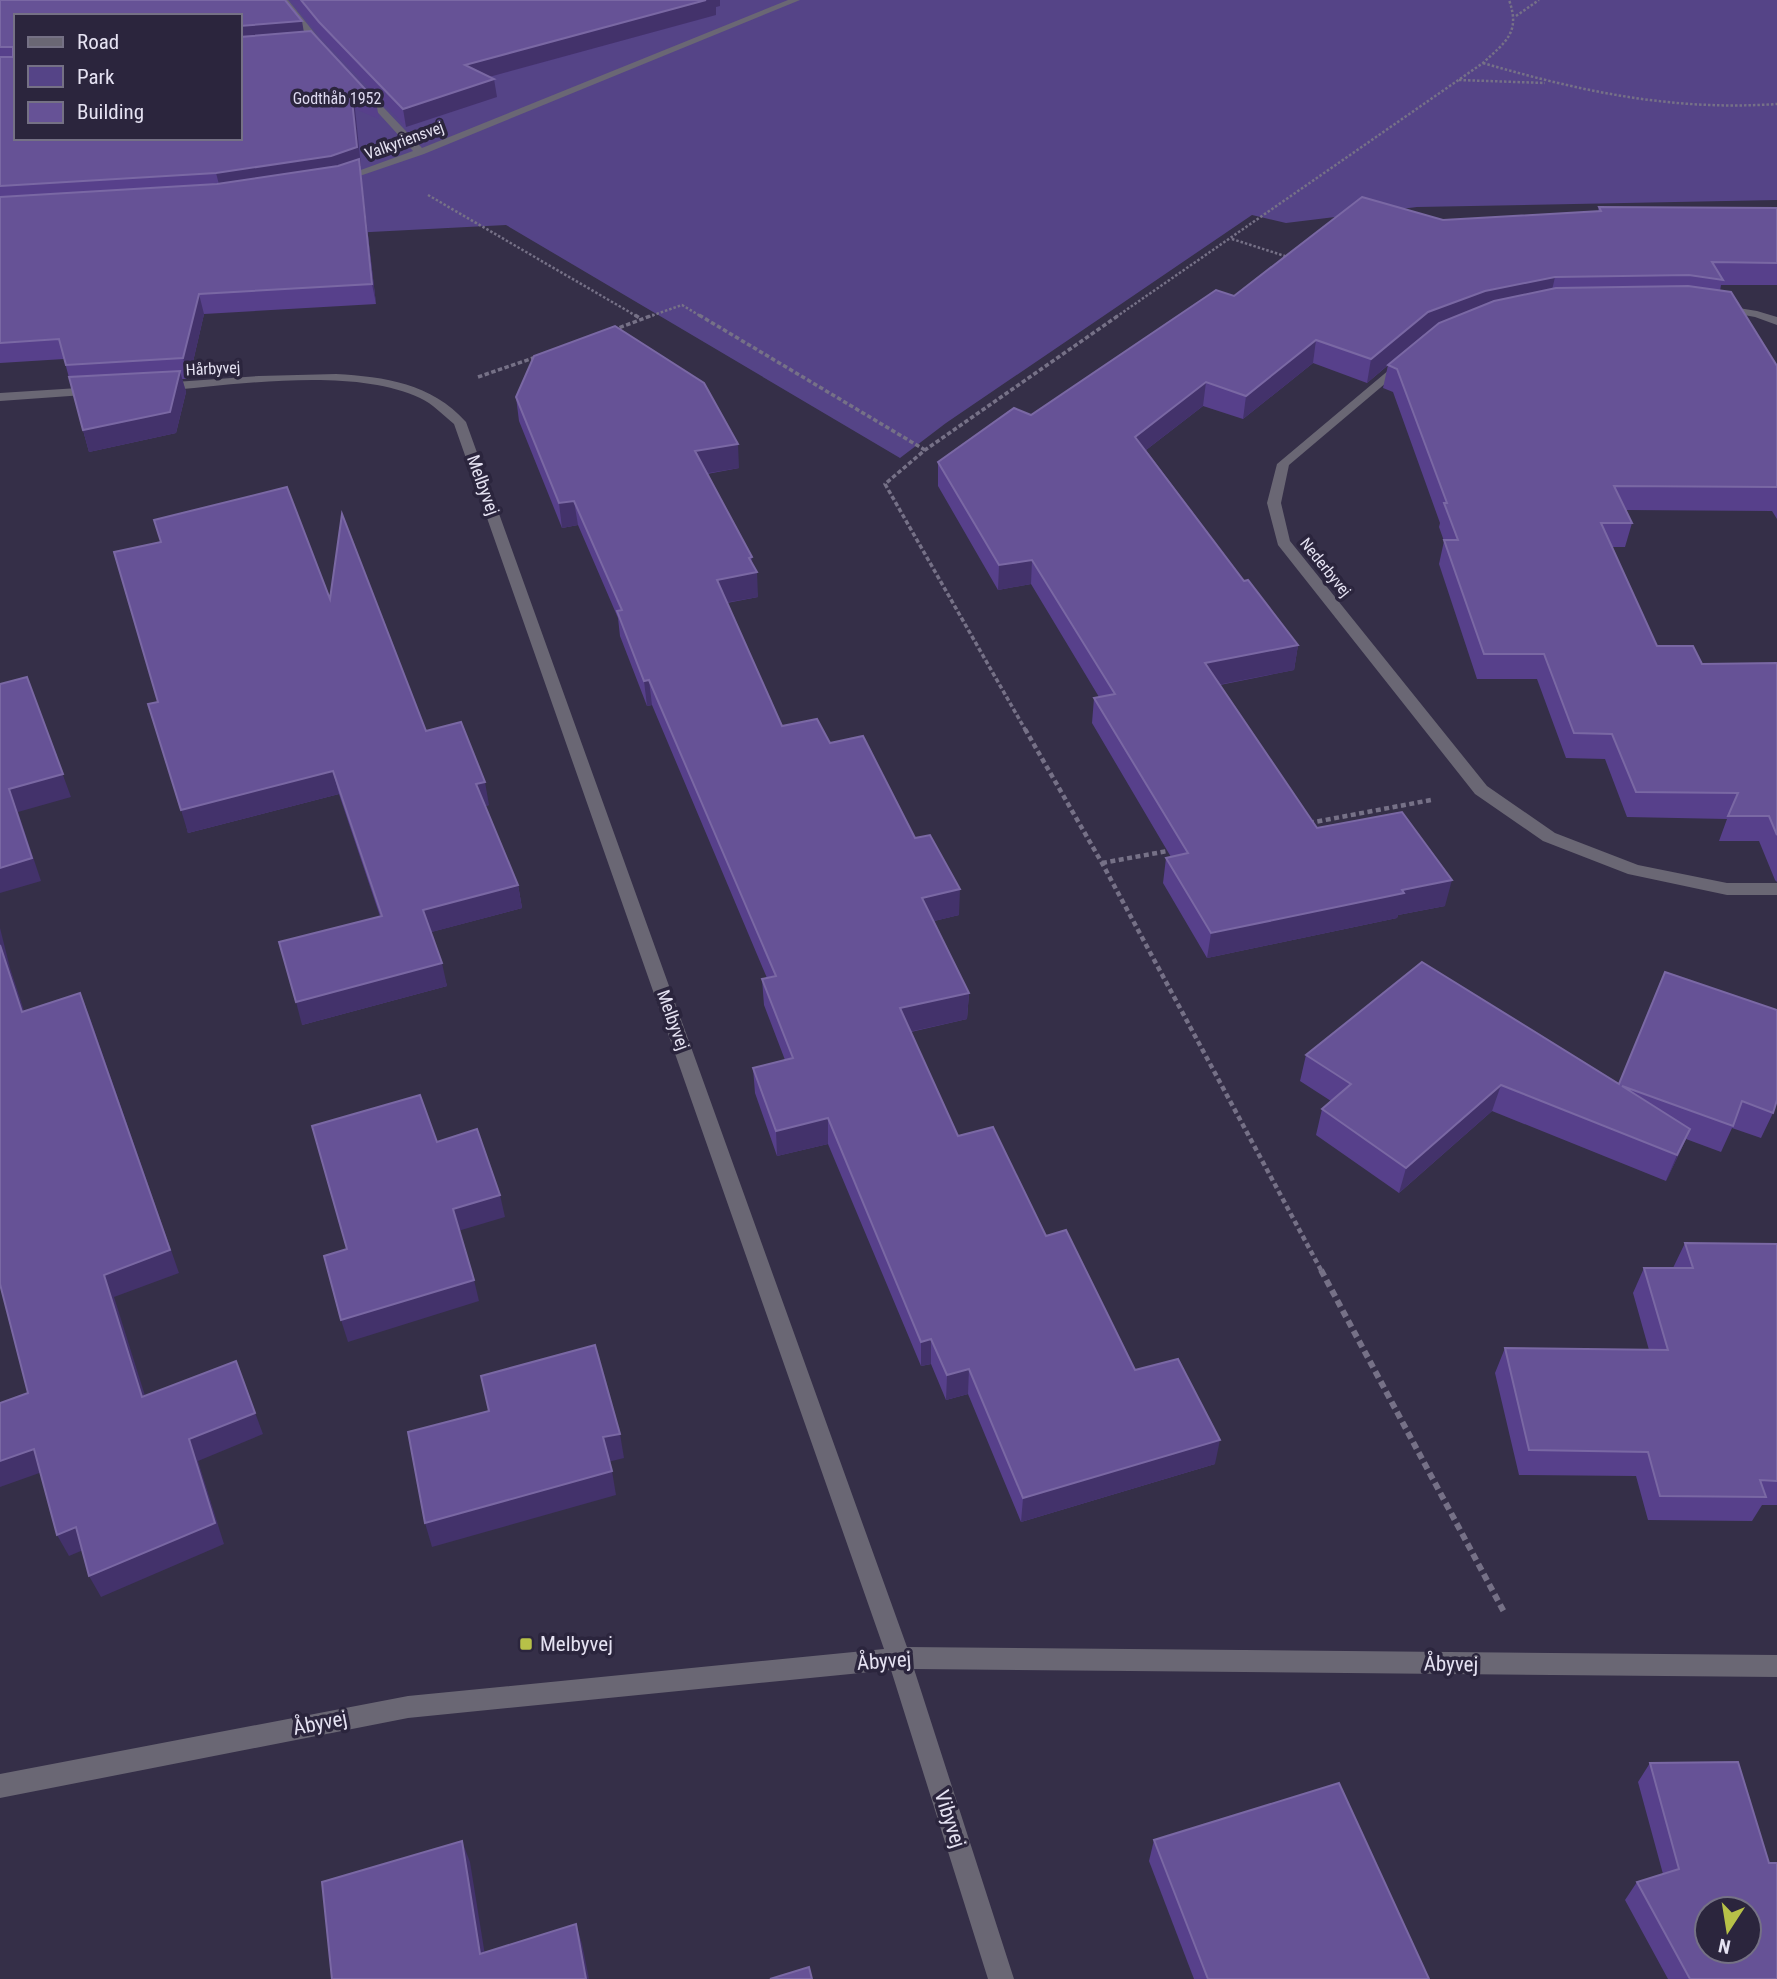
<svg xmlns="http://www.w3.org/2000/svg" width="1777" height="1979" font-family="'Roboto Condensed',sans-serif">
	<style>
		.green { fill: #554487; fill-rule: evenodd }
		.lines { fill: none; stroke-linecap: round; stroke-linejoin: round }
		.path-far3 { stroke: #767187; stroke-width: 2.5; stroke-dasharray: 2.5 2; stroke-linecap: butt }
		.path-far2 { stroke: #767187; stroke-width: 3.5; stroke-dasharray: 4.5 2.5; stroke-linecap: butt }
		.path-far1 { stroke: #767187; stroke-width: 4.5; stroke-dasharray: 5 3.5; stroke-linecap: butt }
		.path { stroke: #767187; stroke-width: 6; stroke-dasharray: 7 4.5; stroke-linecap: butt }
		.lane { fill: #6a6774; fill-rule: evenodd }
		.street { fill: #6a6774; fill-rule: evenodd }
		.wall { fill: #57408b }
		.shaded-wall { fill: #43326b }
		.building { fill: #665296; stroke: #7a68a4; stroke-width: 2; fill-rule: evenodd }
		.poi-dot { fill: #b7c148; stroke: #2b253d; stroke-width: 2.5 }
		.labels { text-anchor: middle; stroke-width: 7; stroke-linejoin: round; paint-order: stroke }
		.far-park-label { font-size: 16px; fill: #dfdbf2; stroke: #2b253d }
		.far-street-label { font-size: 16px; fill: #e5e2f2; stroke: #2b253d }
		.street-label { font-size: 18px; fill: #e5e2f2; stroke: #2b253d }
		.near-poi-label { font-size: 21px; fill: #e5e2f2; stroke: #2b253d; text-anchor: start }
		.near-street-label { font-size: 21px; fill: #e5e2f2; stroke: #2b253d }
	</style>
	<rect width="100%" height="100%" fill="#352f48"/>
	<path class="green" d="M0,0H1777V200L1417,207L1286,223L1252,215L946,423L900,458L506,225L0,251ZM16,16H240V138H16Z"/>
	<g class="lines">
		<g class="path-far3">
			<polyline points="1516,16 1539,0"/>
			<path d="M1483,63C1583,92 1673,111 1777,104"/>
			<polyline points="1459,80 1545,83"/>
			<polyline points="428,195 638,317"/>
			<polyline points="1232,239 1291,258"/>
			<polyline points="648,317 682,305 702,317"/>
			<path d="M1116,317L1483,63C1505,42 1521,33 1509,0"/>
		</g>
		<g class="path-far2">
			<polyline points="635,315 641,319"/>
			<polyline points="699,315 925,450"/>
			<polyline points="613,330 653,315"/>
			<polyline points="478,377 539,356"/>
			<polyline points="1026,731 885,484 925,450 1119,315"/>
		</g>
		<g class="path-far1">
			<polyline points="1025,729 1102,863 1322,1272"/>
			<polyline points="1309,823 1431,800"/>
			<polyline points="1102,863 1173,850"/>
		</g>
		<polyline class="path" points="1321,1270 1504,1612"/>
		<g class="lane">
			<polygon points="279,0 288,0 325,46 325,50 319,50"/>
			<polygon points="788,0 800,0 424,154 345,181 336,179 413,151 360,93 360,89 366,89 422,148"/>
		</g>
		<g class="street">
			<polygon points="1720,305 1757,311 1777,317 1777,325 1755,317 1716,310 1714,308"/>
			<polygon points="1402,359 1406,360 1406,366 1289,465 1281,503 1290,541 1487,786 1555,833 1638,865 1727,883 1777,883 1777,895 1727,895 1628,874 1543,841 1475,794 1278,545 1267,503 1277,464"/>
			<path d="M336,374C385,377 431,383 466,422L907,1647L1777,1655V1677L914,1669L1014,1979H988L891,1670L408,1718L0,1798V1774L408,1696L884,1649L454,424C443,415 433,404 420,398C352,366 236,385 161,391L155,387L161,383L259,376Z"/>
			<polygon points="94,387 100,391 98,394 0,401 0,393"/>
		</g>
	</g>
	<g class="wall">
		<polygon points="0,0 304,32 376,101 379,119 355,109 361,166 360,166 376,304 204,314 189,379 182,379 186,392 176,433 89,452 83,430 64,359 0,363"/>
		<polygon points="291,0 720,0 720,6 716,7 716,15 489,77 497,97 406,127 322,39"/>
		<polygon points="1599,207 1777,208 1777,285 1721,285 1720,291 1777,366 1777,519 1772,511 1626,510 1632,523 1625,547 1612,547 1657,646 1702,664 1777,663 1777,882 1775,880 1759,841 1719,841 1727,819 1627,817 1605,759 1566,758 1537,679 1477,679 1439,564 1444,541 1439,527 1440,523 1393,392 1383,388 1388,365 1425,334 1367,383 1313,363 1243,419 1203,406 1146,450 1244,581 1298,645 1294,670 1220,685 1317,828 1445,906 1398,915 1397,918 1207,958 1163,883 1166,858 1171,857 1092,723 1094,698 1099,697 1031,584 998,590 938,486 938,462 1031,415 1234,296 1443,220 1598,211"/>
		<polygon points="516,397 739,468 707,474 752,564 758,597 727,603 782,726 830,743 915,838 959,915 934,921 969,993 967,1019 911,1032 958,1136 1046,1236 1135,1370 1215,1464 1021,1522 968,1394 946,1400 931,1364 921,1366 828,1144 777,1156 755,1093 753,1068 785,1060 764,1005 762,979 767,978 652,705 647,706 620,636 618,618 578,525 562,528 519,421"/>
		<polygon points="330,599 426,731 489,805 485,806 518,885 522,908 431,932 447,986 302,1025 380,916 339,794 188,833 158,702"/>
		<polygon points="1665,972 1773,1113 1761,1138 1732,1128 1721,1152 1686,1139 1666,1181 1492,1111 1399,1193 1316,1135 1322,1109 1331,1101 1300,1081 1306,1055 1619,1084"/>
		<polygon points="1685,1243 1777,1244 1777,1505 1762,1505 1752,1521 1648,1520 1636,1476 1519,1475 1495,1373 1505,1348 1649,1350 1633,1293 1644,1268 1673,1268"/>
		<polygon points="1650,1763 1777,1979 1668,1979 1625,1900 1637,1882 1663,1874 1638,1782"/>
		<polygon points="1154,1840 1429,1979 1194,1979 1149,1861"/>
	</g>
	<g class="shaded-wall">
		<polygon points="704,0 720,0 720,6 716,7 716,15 467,83 465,65"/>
		<polygon points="302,21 305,39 240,44 240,26"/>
		<polygon points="494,79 497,97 406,127 403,109"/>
		<polygon points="351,91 355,109 361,166 360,166 376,304 372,284 221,192 216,173"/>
		<polygon points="1555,277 1550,299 1480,313 1423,335 1367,383 1371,359 1428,312 1485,291"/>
		<polygon points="199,294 204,314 189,379 183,358"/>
		<polygon points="1316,340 1313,363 1243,419 1246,396"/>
		<polygon points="180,371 186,392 176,433 89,452 83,430"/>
		<polygon points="1206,382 1203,406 1133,460 1135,437"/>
		<polygon points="738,444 739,468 697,475 695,451"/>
		<polygon points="574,501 578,525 562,528 559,503"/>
		<polygon points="752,557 753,573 757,572 758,597 718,604 717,580 749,558"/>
		<polygon points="1032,560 1031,584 998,590 999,565"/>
		<polygon points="1298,645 1294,670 1202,688 1205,663"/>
		<polygon points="27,677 71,797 18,812 41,881 0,893 0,868 9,789"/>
		<polygon points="649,680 652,705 647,706 644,681"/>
		<polygon points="333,771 339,794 188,833 181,810"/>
		<polygon points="485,782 489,805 480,807 476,784"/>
		<polygon points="1452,880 1445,906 1398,915 1397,918 1207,958 1211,933"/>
		<polygon points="518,885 522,908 428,933 423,910"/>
		<polygon points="960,889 959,915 922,924 922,898"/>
		<polygon points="0,928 10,968 32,1035 22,1012 0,945"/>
		<polygon points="442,963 447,986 302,1025 296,1002"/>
		<polygon points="80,993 89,1015 179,1273 114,1297 152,1418 142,1397 104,1275"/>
		<polygon points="969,993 967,1019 900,1034 900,1008"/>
		<polygon points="1501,1085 1492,1111 1399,1193 1406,1168"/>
		<polygon points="828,1118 828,1144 777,1156 776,1131"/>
		<polygon points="1690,1129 1679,1154 1666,1181 1677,1155"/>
		<polygon points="500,1195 505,1217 458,1231 453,1209"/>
		<polygon points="474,1280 479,1301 348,1342 341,1320"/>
		<polygon points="931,1339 931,1364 921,1366 921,1342"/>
		<polygon points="236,1361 263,1434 198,1461 224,1544 101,1597 89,1576 189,1439"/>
		<polygon points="969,1369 968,1394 946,1400 947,1375"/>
		<polygon points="620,1434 624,1458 608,1462 603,1437"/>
		<polygon points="1220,1440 1215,1464 1021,1522 1023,1498"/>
		<polygon points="34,1449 45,1471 0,1487 0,1461"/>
		<polygon points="612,1471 616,1495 432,1547 425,1523"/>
		<polygon points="76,1527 88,1548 69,1556 57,1535"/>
		<polygon points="462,1841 470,1862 488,1974 480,1954"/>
		<polygon points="576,1924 582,1944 589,1979 586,1979"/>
	</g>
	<g class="building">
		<polygon points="0,0 285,0 302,21 240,26 240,16 16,16 16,138 240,138 240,37 311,31 376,101 351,91 357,147 331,156 216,173 0,186 0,57 13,57 13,47 0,47"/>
		<polygon points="301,0 706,0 465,65 494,79 403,109 319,22"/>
		<polygon points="359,159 372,284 199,294 183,358 66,365 59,339 0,343 0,197 217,184 338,166"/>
		<polygon points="1362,197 1443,220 1601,211 1599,207 1777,208 1777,263 1712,262 1723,280 1689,275 1555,277 1485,291 1428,312 1371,359 1316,340 1246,396 1206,382 1135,437 1244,581 1248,580 1298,645 1205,663 1317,828 1402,812 1452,880 1402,890 1404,893 1211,933 1166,858 1188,853 1094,698 1115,694 1032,560 999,565 938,462 1014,408 1031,415 1216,290 1234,296"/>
		<polygon points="1688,286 1731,292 1777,366 1777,487 1614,486 1632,523 1601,523 1657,646 1693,646 1702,664 1777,663 1777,835 1769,816 1728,816 1738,793 1636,792 1612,734 1574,733 1544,654 1484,654 1444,540 1458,540 1444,503 1447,503 1397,369 1388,365 1439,323 1494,301 1556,288"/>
		<polygon points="615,326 704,383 738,444 695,451 752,557 749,558 757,572 717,580 782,726 817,719 830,743 863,736 915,838 930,835 960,889 922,898 969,993 900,1008 958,1136 993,1127 1046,1236 1066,1230 1135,1370 1178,1359 1220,1440 1023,1498 969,1369 947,1375 931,1339 921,1342 828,1118 776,1131 753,1068 793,1058 762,979 776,976 649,680 644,681 617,611 622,610 574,501 559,503 516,397 534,356"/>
		<polygon points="180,371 170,412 83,430 69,377"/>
		<polygon points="287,487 330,599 342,514 426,731 461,722 485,782 476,784 518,885 423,910 442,963 296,1002 279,942 382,916 333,771 181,810 148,704 158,702 114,552 161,542 154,520"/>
		<polygon points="27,677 63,774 9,789 32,858 0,868 0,684"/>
		<polygon points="0,945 22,1012 80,993 170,1250 104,1275 142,1397 236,1361 255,1413 189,1439 215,1523 89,1576 76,1527 57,1535 34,1449 0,1461 0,1403 28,1393 0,1284"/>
		<polygon points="1422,962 1619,1084 1665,972 1777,1010 1777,1100 1773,1113 1742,1101 1733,1126 1622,1086 1690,1129 1677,1155 1501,1085 1406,1168 1322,1109 1351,1084 1306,1055"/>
		<polygon points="420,1095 437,1142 477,1129 500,1195 453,1209 474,1280 341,1320 324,1256 347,1249 312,1126"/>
		<polygon points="1685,1243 1777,1244 1777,1481 1760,1480 1766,1497 1660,1496 1648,1452 1529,1450 1505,1348 1668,1350 1644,1268 1693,1268"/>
		<polygon points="595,1345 620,1434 603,1437 612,1471 425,1523 408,1432 489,1411 481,1376"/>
		<path d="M1738,1762L1769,1863H1777V1979H1690L1637,1882L1679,1869L1650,1763ZM1707,1909H1749V1951H1707Z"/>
		<polygon points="1339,1783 1429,1979 1208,1979 1154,1840"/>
		<polygon points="462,1841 480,1954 576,1924 586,1979 332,1979 322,1882"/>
		<polygon points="809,1967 812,1979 770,1979"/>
	</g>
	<rect class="poi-dot" x="519" y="1637" width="14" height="14" rx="3.5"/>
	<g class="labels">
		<g class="far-park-label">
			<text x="337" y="104">Godthåb 1952</text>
		</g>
		<g class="far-street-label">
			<text transform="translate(404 140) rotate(-20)" y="6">Valkyriensvej</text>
			<text transform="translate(213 368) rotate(-3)" y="6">Hårbyvej</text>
			<text transform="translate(1326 567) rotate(51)" y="6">Nederbyvej</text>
		</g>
		<g class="street-label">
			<text transform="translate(483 485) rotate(70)" y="6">Melbyvej</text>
			<text transform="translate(673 1020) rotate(70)" y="6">Melbyvej</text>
		</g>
		<g class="near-poi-label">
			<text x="540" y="1651">Melbyvej</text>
		</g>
		<g class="near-street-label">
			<text transform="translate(884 1661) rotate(-4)" y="7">Åbyvej</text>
			<text transform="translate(1451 1664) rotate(1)" y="7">Åbyvej</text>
			<text transform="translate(320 1723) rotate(-11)" y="7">Åbyvej</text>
			<text transform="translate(950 1819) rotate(72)" y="7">Vibyvej</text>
		</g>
	</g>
	<rect x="14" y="14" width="228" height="126" fill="#2b253d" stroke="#757185" stroke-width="2"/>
	<rect x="28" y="37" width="35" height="10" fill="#6a6774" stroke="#757185" stroke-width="2"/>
	<text x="77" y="49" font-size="21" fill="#e5e2f2">Road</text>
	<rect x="28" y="66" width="35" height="21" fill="#554487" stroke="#757185" stroke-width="2"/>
	<text x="77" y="84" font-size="21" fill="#e5e2f2">Park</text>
	<rect x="28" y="102" width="35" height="21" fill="#665296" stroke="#757185" stroke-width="2"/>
	<text x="77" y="119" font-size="21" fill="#e5e2f2">Building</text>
	<g transform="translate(1728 1930) rotate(192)"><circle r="33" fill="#2b253d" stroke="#757185" stroke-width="2"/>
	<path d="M0-5L12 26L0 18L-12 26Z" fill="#b7c148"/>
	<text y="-10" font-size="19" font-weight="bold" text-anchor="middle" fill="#e5e2f2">N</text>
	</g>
</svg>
